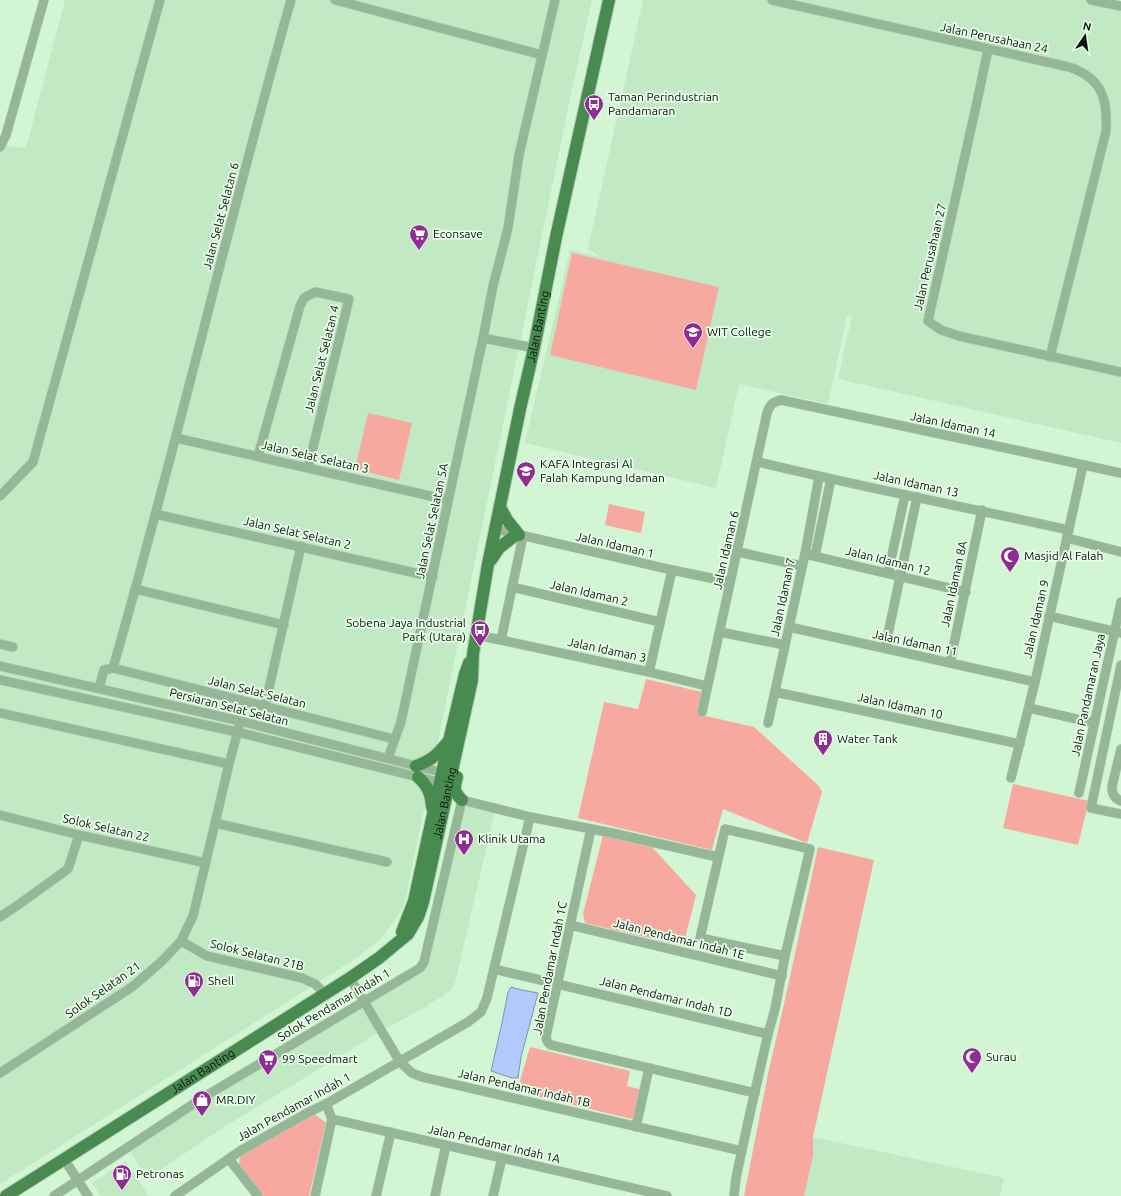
<svg xmlns="http://www.w3.org/2000/svg" width="1121" height="1196" font-family="Ubuntu,sans-serif">
	<style>
		.built { fill: #c1e9c4 }
		.green { fill: #f7a9a0 }
		.water { fill: #b3c9fd; stroke: #8093b4 }
		.lines { fill: none; stroke-linecap: round; stroke-linejoin: round }
		.minor-casing { stroke: #b2d1b4; stroke-width: 10 }
		.major-casing { stroke: #b2d1b4; stroke-width: 14 }
		.minor { stroke: #95b797; stroke-width: 9 }
		.major { stroke: #498a51; stroke-width: 12 }
		.labels { text-anchor: middle; stroke-width: 3.5; stroke-linejoin: round; paint-order: stroke }
		.street-label { font-size: 12px; fill: #09150a; stroke: #e9feea }
		.poi-label { font-size: 12px; fill: #09150a; stroke: #e9feea; text-anchor: start }
	</style>
	<rect width="100%" height="100%" fill="#d2f5d4"/>
	<g class="built">
		<polygon points="65,0 592,0 572,89 404,906 383,937 358,957 0,1184 0,145 26,148"/>
		<polygon points="643,0 1084,0 1121,9 1121,443 838,379 852,316 847,315 828,404 739,384 716,488 525,443 570,250 601,257 588,249"/>
		<polygon points="464,803 495,811 455,983 451,990 424,1008 383,1030 221,1129 148,1178 129,1150 208,1098 422,970"/>
		<polygon points="813,1137 1004,1178 1000,1196 804,1196 813,1156"/>
		<polygon points="125,1161 149,1196 101,1196 92,1183"/>
	</g>
	<g class="green">
		<polygon points="572,253 719,287 696,390 550,355"/>
		<polygon points="368,413 412,423 399,480 355,469"/>
		<polygon points="609,504 645,512 641,533 605,525"/>
		<polygon points="646,679 702,692 697,714 754,727 819,786 822,792 807,843 723,809 712,850 578,818 604,702 638,709"/>
		<polygon points="1013,784 1089,801 1078,845 1003,828"/>
		<polygon points="603,835 651,846 696,895 683,946 585,923 583,914"/>
		<polygon points="818,847 874,860 813,1137 813,1156 804,1196 744,1196 767,1079 788,986"/>
		<polygon points="530,1047 630,1071 627,1086 643,1090 636,1120 527,1094 520,1081"/>
		<polygon points="312,1112 326,1123 309,1196 262,1196 239,1165 240,1154"/>
	</g>
	<polygon class="water" points="511,987 522,990 538,993 521,1057 518,1078 512,1078 491,1071 502,1023 508,992"/>
	<g class="lines">
		<g class="minor-casing">
			<g id="minor">
				<polyline points="335,0 542,55"/>
				<path d="M772,0L1069,67C1102,78 1108,99 1106,131L1050,357"/>
				<polyline points="1091,0 1121,6"/>
				<polyline points="988,49 977,102 928,321 941,330 959,336 1121,372"/>
				<polyline points="0,147 6,135 44,0"/>
				<polyline points="483,338 493,286 508,228 519,155 555,0"/>
				<polyline points="176,438 448,500"/>
				<polyline points="258,456 300,306 304,298 315,292 349,299 308,468"/>
				<path d="M758,462C861,487 965,507 1069,530"/>
				<polyline points="0,496 33,462 160,0"/>
				<polyline points="155,514 433,577"/>
				<polyline points="495,529 672,570 730,582"/>
				<polyline points="523,536 501,640 649,672 707,686"/>
				<polyline points="1067,538 1121,552"/>
				<polyline points="738,552 802,566"/>
				<polyline points="805,554 966,592"/>
				<polyline points="815,556 831,479"/>
				<polyline points="888,573 905,495"/>
				<polyline points="512,587 660,622"/>
				<polyline points="135,589 284,625"/>
				<polyline points="1049,616 1121,633"/>
				<polyline points="789,627 1035,682"/>
				<polyline points="720,632 785,645"/>
				<polyline points="476,635 501,640"/>
				<polyline points="0,644 13,647"/>
				<polyline points="885,648 917,497"/>
				<polyline points="950,663 982,510"/>
				<polyline points="1121,665 1091,808 1121,814"/>
				<polyline points="0,666 240,721 448,774"/>
				<polyline points="113,668 394,739"/>
				<polyline points="649,672 672,570"/>
				<polyline points="0,680 237,732 446,784"/>
				<path d="M99,688L104,670L113,668C177,446 228,222 291,0"/>
				<polyline points="775,692 1020,744"/>
				<polyline points="265,706 301,546"/>
				<polyline points="1029,708 1094,723"/>
				<path d="M702,712L767,413C770,405 772,402 781,400L1020,451L1121,473"/>
				<polyline points="0,713 229,764"/>
				<polyline points="768,723 805,554 819,477"/>
				<path d="M1121,749L1112,786C1112,794 1114,798 1121,801"/>
				<polyline points="388,758 401,722 483,338 534,348"/>
				<polyline points="1011,778 1035,682 1083,465"/>
				<polyline points="1079,793 1121,602"/>
				<polyline points="0,815 79,835 206,863"/>
				<polyline points="215,823 387,862"/>
				<path d="M591,829L547,1032C546,1038 545,1041 551,1045L755,1093"/>
				<polyline points="0,917 18,905 68,869 79,835"/>
				<polyline points="570,925 782,976"/>
				<polyline points="181,941 207,956 302,978 315,984 325,994"/>
				<polyline points="494,969 768,1034"/>
				<polyline points="350,978 400,1062 412,1073 422,1077 742,1151"/>
				<polyline points="0,1073 132,987 161,962 181,941 193,916 229,764 239,727"/>
				<polyline points="326,1104 332,1119 667,1196"/>
				<polyline points="636,1127 649,1068"/>
				<polyline points="64,1159 88,1196"/>
				<polyline points="229,1159 258,1196"/>
				<polyline points="54,1196 204,1097 420,968 424,962 462,800 530,817 612,833 718,857"/>
				<polyline points="175,1196 240,1151 309,1112 326,1104 468,1022 481,1012 487,998 530,817"/>
				<polyline points="315,1196 332,1119"/>
				<polyline points="376,1196 391,1132"/>
				<polyline points="435,1196 446,1145"/>
				<polyline points="493,1196 502,1158"/>
				<polyline points="734,1196 736,1178 748,1122 768,1034 775,1009 785,956 810,849 725,829 700,938 785,956"/>
			</g>
		</g>
		<g class="major-casing">
			<g id="major">
				<polyline points="500,507 507,520 519,535"/>
				<polyline points="491,560 499,548 517,534"/>
				<path d="M416,766C432,760 437,755 448,742"/>
				<path d="M418,777C428,786 431,794 432,807"/>
				<path d="M457,777C454,788 453,791 462,800"/>
				<polyline points="402,932 414,901 449,741 465,674 469,663"/>
				<path id="s1" d="M6,1196L350,978L379,958L408,934L418,917L423,902L433,857L472,680L473,654L488,564L520,409L534,348L556,237L609,0"/>
			</g>
		</g>
		<use href="#minor" class="minor"/>
		<use href="#major" class="major"/>
	</g>
	<defs>
		<g id="bus-pin" transform="scale(1)"><path d="M0 17L-7.5 6A9.5 9.5 0 1 1 7.5 6Z" fill="#902c92" stroke="#e9feea"/><path d="M-5-6H5V4H4V6H2V4H-2V6H-4V4H-5ZM-3.5-4V0h7V-4ZM-3.5 1.2v1.5H-2V1.2ZM2 1.2v1.5H3.5V1.2Z" fill="#fff"/></g>
		<g id="supermarket-pin" transform="scale(1)"><path d="M0 17L-7.5 6A9.5 9.5 0 1 1 7.5 6Z" fill="#902c92" stroke="#e9feea"/><path d="M-6-5.5h2.5l.6 2H6L4.5 2H-2.5L-4.4-4H-6ZM-1.5 3.2a1.3 1.3 0 1 0 .1 0ZM3 3.2a1.3 1.3 0 1 0 .1 0Z" fill="#fff"/></g>
		<g id="university-pin" transform="scale(1)"><path d="M0 17L-7.5 6A9.5 9.5 0 1 1 7.5 6Z" fill="#902c92" stroke="#e9feea"/><path d="M0-5L7-2L0 1L-7-2ZM-4 1L0 2.5L4 1V4Q0 6-4 4Z" fill="#fff"/></g>
		<g id="school-pin" transform="scale(1)"><path d="M0 17L-7.5 6A9.5 9.5 0 1 1 7.5 6Z" fill="#902c92" stroke="#e9feea"/><path d="M0-5L7-2L0 1L-7-2ZM-4 1L0 2.5L4 1V4Q0 6-4 4Z" fill="#fff"/></g>
		<g id="mosque-pin" transform="scale(1)"><path d="M0 17L-7.5 6A9.5 9.5 0 1 1 7.5 6Z" fill="#902c92" stroke="#e9feea"/><path d="M3.5-4.9A6 6 0 1 0 3.5 4.9A5 5 0 1 1 3.5-4.9Z" fill="#fff"/></g>
		<g id="building-pin" transform="scale(1)"><path d="M0 17L-7.5 6A9.5 9.5 0 1 1 7.5 6Z" fill="#902c92" stroke="#e9feea"/><path d="M-4-6H4V6H1V3H-1V6H-4ZM-2.5-4.3h1.7v1.8h-1.7ZM.8-4.3h1.7v1.8H.8ZM-2.5-1h1.7V.8h-1.7ZM.8-1h1.7V.8H.8Z" fill="#fff"/></g>
		<g id="hospital-pin" transform="scale(1)"><path d="M0 17L-7.5 6A9.5 9.5 0 1 1 7.5 6Z" fill="#902c92" stroke="#e9feea"/><path d="M-5-5h3v3.5h4V-5h3V5h-3V1.5h-4V5h-3Z" fill="#fff"/></g>
		<g id="fuel-pin" transform="scale(1)"><path d="M0 17L-7.5 6A9.5 9.5 0 1 1 7.5 6Z" fill="#902c92" stroke="#e9feea"/><path d="M-5.5-6h7V0h2V4h1.3V-2.5L3-4.5l.8-.8L6-3V5H2.5V1h-1V6h-7ZM-4.2-4.7v3.2H.2V-4.7Z" fill="#fff"/></g>
		<g id="shop-pin" transform="scale(1)"><path d="M0 17L-7.5 6A9.5 9.5 0 1 1 7.5 6Z" fill="#902c92" stroke="#e9feea"/><path d="M-5-2.5h2.3a2.7 3.5 0 0 1 5.4 0H5L5.5 6h-11ZM-1.5-2.5h3a1.5 2.3 0 0 0-3 0Z" fill="#fff"/></g>
	</defs>
	<g fill-rule="evenodd">
		<use href="#bus-pin" x="594" y="104"/>
		<use href="#supermarket-pin" x="419" y="234"/>
		<use href="#university-pin" x="693" y="332"/>
		<use href="#school-pin" x="526" y="471"/>
		<use href="#mosque-pin" x="1010" y="556"/>
		<use href="#bus-pin" x="480" y="630"/>
		<use href="#building-pin" x="823" y="739"/>
		<use href="#hospital-pin" x="464" y="839"/>
		<use href="#fuel-pin" x="194" y="981"/>
		<use href="#mosque-pin" x="972" y="1057"/>
		<use href="#supermarket-pin" x="268" y="1059"/>
		<use href="#shop-pin" x="202" y="1100"/>
		<use href="#fuel-pin" x="122" y="1174"/>
	</g>
	<g class="labels">
		<g class="street-label">
			<text transform="translate(994 38) rotate(12)" y="4">Jalan Perusahaan 24</text>
			<text transform="translate(221 216) rotate(-75)" y="4">Jalan Selat Selatan 6</text>
			<text transform="translate(930 257) rotate(-77)" y="4">Jalan Perusahaan 27</text>
			<text dy="4" stroke="none"><textPath href="#s1" startOffset="1103">Jalan Banting</textPath></text>
			<text transform="translate(322 359) rotate(-76)" y="4">Jalan Selat Selatan 4</text>
			<text transform="translate(953 425) rotate(12)" y="4">Jalan Idaman 14</text>
			<text transform="translate(315 457) rotate(13)" y="4">Jalan Selat Selatan 3</text>
			<text transform="translate(916 484) rotate(12)" y="4">Jalan Idaman 13</text>
			<text transform="translate(432 521) rotate(-78)" y="4">Jalan Selat Selatan 5A</text>
			<text transform="translate(297 533) rotate(13)" y="4">Jalan Selat Selatan 2</text>
			<text transform="translate(615 545) rotate(13)" y="4">Jalan Idaman 1</text>
			<text transform="translate(726 550) rotate(-77)" y="4">Jalan Idaman 6</text>
			<text transform="translate(888 561) rotate(14)" y="4">Jalan Idaman 12</text>
			<text transform="translate(954 584) rotate(-78)" y="4">Jalan Idaman 8A</text>
			<text transform="translate(589 593) rotate(13)" y="4">Jalan Idaman 2</text>
			<text transform="translate(783 597) rotate(-78)" y="4">Jalan Idaman 7</text>
			<text transform="translate(1036 619) rotate(-77)" y="4">Jalan Idaman 9</text>
			<text transform="translate(915 643) rotate(12)" y="4">Jalan Idaman 11</text>
			<text transform="translate(607 650) rotate(12)" y="4">Jalan Idaman 3</text>
			<text transform="translate(257 692) rotate(14)" y="4">Jalan Selat Selatan</text>
			<text transform="translate(1088 695) rotate(-78)" y="4">Jalan Pandamaran Jaya</text>
			<text transform="translate(900 706) rotate(12)" y="4">Jalan Idaman 10</text>
			<text transform="translate(229 707) rotate(14)" y="4">Persiaran Selat Selatan</text>
			<text dy="4" stroke="none"><textPath href="#s1" startOffset="617">Jalan Banting</textPath></text>
			<text transform="translate(106 828) rotate(13)" y="4">Solok Selatan 22</text>
			<text transform="translate(679 939) rotate(14)" y="4">Jalan Pendamar Indah 1E</text>
			<text transform="translate(257 955) rotate(14)" y="4">Solok Selatan 21B</text>
			<text transform="translate(550 968) rotate(-79)" y="4">Jalan Pendamar Indah 1C</text>
			<text transform="translate(103 990) rotate(-35)" y="4">Solok Selatan 21</text>
			<text transform="translate(666 997) rotate(14)" y="4">Jalan Pendamar Indah 1D</text>
			<text transform="translate(334 1005) rotate(-31)" y="4">Solok Pendamar Indah 1</text>
			<text dy="4" stroke="none"><textPath href="#s1" startOffset="233">Jalan Banting</textPath></text>
			<text transform="translate(524 1088) rotate(13)" y="4">Jalan Pendamar Indah 1B</text>
			<text transform="translate(294 1107) rotate(-29)" y="4">Jalan Pendamar Indah 1</text>
			<text transform="translate(494 1144) rotate(13)" y="4">Jalan Pendamar Indah 1A</text>
		</g>
		<g class="poi-label">
			<text x="608" y="101">Taman Perindustrian<tspan x="608" dy="14">Pandamaran</tspan></text>
			<text x="433" y="238">Econsave</text>
			<text x="707" y="336">WIT College</text>
			<text x="540" y="468">KAFA Integrasi Al<tspan x="540" dy="14">Falah Kampung Idaman</tspan></text>
			<text x="1024" y="560">Masjid Al Falah</text>
			<text x="466" y="627" text-anchor="end">Sobena Jaya Industrial<tspan x="466" dy="14">Park (Utara)</tspan></text>
			<text x="837" y="743">Water Tank</text>
			<text x="478" y="843">Klinik Utama</text>
			<text x="208" y="985">Shell</text>
			<text x="986" y="1061">Surau</text>
			<text x="282" y="1063">99 Speedmart</text>
			<text x="216" y="1104">MR.DIY</text>
			<text x="136" y="1178">Petronas</text>
		</g>
	</g>
	<g transform="translate(1085 36) rotate(13)" stroke="#e9feea" stroke-width="3" paint-order="stroke">
	<path d="M0-3L7 15L0 10L-7 15Z" fill="#09150a"/>
	<text y="-6" font-size="11" font-weight="bold" text-anchor="middle" fill="#09150a">N</text>
	</g>
</svg>
